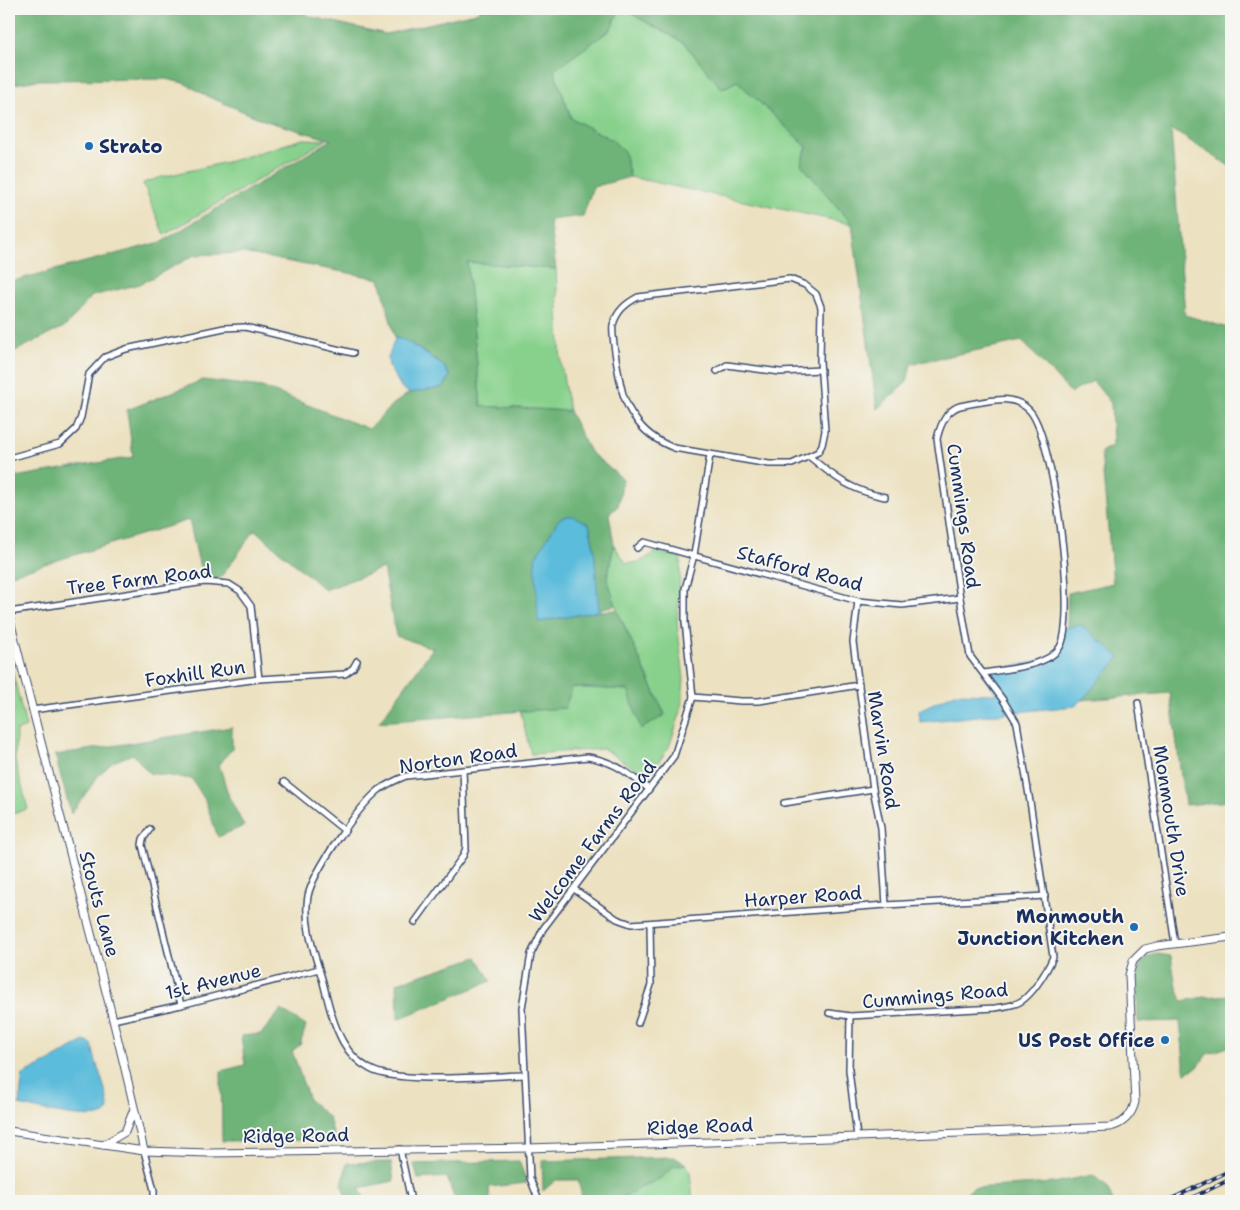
<svg xmlns="http://www.w3.org/2000/svg" width="1240" height="1210" font-family="'Shantell Sans',sans-serif">
	<style>
		.green { fill: #88d18c; stroke: #528075 }
		.forest { fill: #6eb378; stroke: #44716b }
		.water { fill: #5cbcdb; stroke: #3c769c }
		.lines { fill: none; stroke-linecap: round; stroke-linejoin: round }
		.minor-casing { stroke: #3a4a6d; stroke-width: 8 }
		.tertiary-casing { stroke: #3a4a6d; stroke-width: 9 }
		.minor { stroke: #fff; stroke-width: 5 }
		.tertiary { stroke: #fff; stroke-width: 7 }
		.rail-casing { stroke: #1b2f5e; stroke-width: 4 }
		.rail { stroke: #f6f6f2; stroke-width: 2; stroke-dasharray: 5.5; stroke-linecap: butt }
		.poi-dot { fill: #1f6fb2; stroke: #f6f6f2; stroke-width: 2 }
		.labels { text-anchor: middle; stroke-width: 4; stroke-linejoin: round; paint-order: stroke }
		.poi-label { font-size: 19px; font-weight: bold; fill: #1b2f5e; stroke: #f6f6f2; text-anchor: end }
		.street-label { font-size: 19px; fill: #1b2f5e; stroke: #f6f6f2 }
	</style>
	<rect width="100%" height="100%" fill="#f6f6f2"/>
	<filter id="ink" filterUnits="userSpaceOnUse"><feTurbulence type="fractalNoise" baseFrequency=".02" numOctaves="2"/><feDisplacementMap in="SourceGraphic" scale="10" xChannelSelector="R" yChannelSelector="G"/><feConvolveMatrix kernelMatrix="1 2 1 2 8 2 1 2 1" color-interpolation-filters="sRGB"/></filter>
	<filter id="wash" filterUnits="userSpaceOnUse"><feTurbulence type="fractalNoise" baseFrequency=".0096" numOctaves="4" result="noise"/><feDisplacementMap in="SourceGraphic" scale="20" xChannelSelector="R" yChannelSelector="G"/><feGaussianBlur stdDeviation="1.12" result="paint"/><feColorMatrix in="noise" values="0 0 0 0 0 0 0 0 0 0 0 0 0 0 0 0 0 1.4 0 .05"/><feComposite in="paint" operator="in"/></filter>
	<g filter="url(#wash)">
		<rect width="100%" height="100%" fill="#ece1c0"/>
		<g class="green">
			<polygon points="620,9 629,9 632,14 684,43 722,89 737,81 807,147 801,164 852,224 630,177 624,152 612,140 571,118 554,70 610,30"/>
			<polygon points="303,139 326,140 164,235 143,183 162,177 231,161"/>
			<polygon points="467,262 556,269 561,364 569,411 481,406"/>
			<path d="M614,545L626,563C639,564 646,559 656,551L681,558L677,623L684,679L681,711L669,747L648,777L604,749L531,754L520,710L565,708L572,687L628,690L665,714L617,610L607,578Z"/>
			<polygon points="9,657 26,727 16,731 15,761 28,809 9,815"/>
			<polygon points="686,1164 690,1172 693,1201 614,1201 661,1178 674,1166"/>
		</g>
		<g class="forest">
			<path d="M9,9H296L312,17L386,34L479,12L480,9H620L610,30L554,70L571,118L612,140L624,151L630,177L593,187L583,216L549,220L556,269L467,262L481,406L569,411L590,452L623,479L618,506L609,514L614,545L607,578L616,605L598,609L594,548L589,524L538,622L599,611L617,610L665,715L641,729L628,690L572,687L565,708L379,722L433,648L396,636L383,568L325,590L255,530L216,584L204,585L189,520L9,575V478L133,457L127,410L203,380L262,387L369,429L391,406L409,393L440,388L446,384L450,375C446,372 446,369 443,366C437,359 403,338 395,338L380,279L243,253L195,255L140,284L92,296L66,326L9,354V282L161,242L331,140L266,121L209,97L184,83L165,79L38,80L9,85Z"/>
			<polygon points="629,9 1225,9 1231,13 1231,167 1171,129 1185,315 1231,329 1231,801 1185,805 1170,693 1082,700 1120,657 1067,627 1068,593 1113,583 1101,452 1113,445 1111,403 1093,381 1071,393 1022,341 911,364 907,382 877,409 852,224 801,164 807,147 737,81 722,89 684,43 632,14"/>
			<polygon points="232,727 232,749 219,764 229,797 244,826 218,837 205,800 192,779 149,773 133,754 113,762 99,775 71,814 55,755"/>
			<path d="M1156,954L1171,956L1175,981L1182,1001L1204,997L1231,995V1046L1207,1054L1198,1067L1185,1073L1180,1021L1138,1022L1137,975C1139,962 1145,958 1156,954Z"/>
			<polygon points="477,957 491,981 398,1019 397,983"/>
			<polygon points="281,1010 306,1026 300,1045 292,1051 309,1100 329,1118 335,1140 222,1141 221,1071 245,1065 241,1036 261,1034"/>
			<polygon points="674,1157 686,1164 674,1166 661,1178 614,1201 583,1201 578,1180 556,1180 543,1191 542,1161"/>
			<polygon points="519,1161 527,1183 489,1187 490,1201 455,1201 447,1177 418,1179 414,1164"/>
			<polygon points="391,1162 394,1181 359,1188 366,1201 347,1201 342,1185 347,1163"/>
			<polygon points="1092,1175 1106,1185 1113,1201 956,1201 973,1188 1054,1183"/>
		</g>
		<g class="water">
			<polygon points="395,338 405,340 444,366 447,373 451,376 447,379 446,384 440,388 409,393 402,388 389,367 388,359"/>
			<polygon points="565,516 573,516 589,524 594,548 599,611 538,622 535,558 559,519"/>
			<polygon points="1081,625 1120,657 1082,700 1075,706 920,722 919,710 955,693 997,694 981,673 1053,658 1067,627"/>
			<path d="M84,1041L92,1044C94,1063 109,1092 108,1109C106,1127 32,1108 19,1105L23,1075L41,1066Z"/>
		</g>
	</g>
	<g filter="url(#ink)">
		<g class="lines">
			<g class="minor-casing">
				<g id="minor">
					<path d="M790,279L805,285L816,294L821,307L820,361L825,431L822,445L818,452L792,464H769L674,448C659,442 644,432 635,418C629,411 626,403 623,394C620,384 611,334 613,325C617,311 625,304 638,297Z"/>
					<polyline points="717,371 727,365 780,372 821,370"/>
					<path d="M810,457C835,478 852,491 885,497"/>
					<polyline points="9,458 60,444 76,429 81,417 89,374 105,357 126,349 224,328 245,327 353,353"/>
					<polyline points="637,548 644,542 858,601 902,605 960,598"/>
					<polyline points="858,601 853,642 873,789 881,828 886,905"/>
					<polyline points="9,612 205,582 229,584 240,591 251,606 259,679"/>
					<polyline points="693,697 741,701 759,701 859,685"/>
					<polyline points="1138,703 1175,944"/>
					<polyline points="32,710 259,679 345,674 353,668 357,661"/>
					<polyline points="284,782 345,831"/>
					<polyline points="784,803 873,789"/>
					<polyline points="150,829 143,839 142,845 181,1005"/>
					<polyline points="574,889 617,919 631,924 886,905 1045,896"/>
					<polyline points="415,922 463,856 466,848 463,770"/>
					<path d="M829,1013L850,1016L995,1008C1002,1007 1009,1006 1015,1004C1030,1000 1047,971 1053,957L1031,808L1017,723L1003,700L970,656L960,598L937,439C939,430 942,422 947,415C950,411 956,407 960,406C969,404 1001,398 1009,400C1016,401 1023,404 1029,410C1053,433 1078,617 1060,647C1048,667 1005,669 983,673"/>
					<polyline points="850,1016 849,1070 857,1137"/>
					<polyline points="113,1020 181,1005 319,969"/>
					<polyline points="638,1023 651,985 650,923"/>
					<path d="M524,1075C490,1076 396,1084 370,1069C359,1063 349,1053 343,1042C333,1024 328,1002 323,982C315,955 303,924 308,896C313,871 359,806 379,790C387,784 396,780 406,776L588,757C616,762 627,773 649,789"/>
					<polyline points="400,1149 411,1201"/>
					<polyline points="144,1151 154,1190 154,1201"/>
					<polyline points="539,1201 530,1178 522,1008 531,954 543,929 674,756 693,697 685,622 685,589 694,555 710,455"/>
				</g>
			</g>
			<g class="tertiary-casing">
				<g id="tertiary">
					<path d="M9,616C53,795 104,971 144,1151"/>
					<path d="M9,1131L144,1151L209,1153L528,1148L857,1137L1110,1127C1123,1124 1132,1115 1135,1102L1129,975L1133,961L1145,949L1157,946L1231,937"/>
					<polyline points="103,1145 125,1132 134,1109"/>
				</g>
			</g>
			<use href="#minor" class="minor"/>
			<use href="#tertiary" class="tertiary"/>
			<g class="rail-casing">
				<g id="rail">
					<polyline points="1167,1201 1231,1170"/>
					<polyline points="1185,1201 1231,1179"/>
				</g>
			</g>
			<use href="#rail" class="rail"/>
		</g>
	</g>
	<g class="poi-dot">
		<circle cx="89" cy="146" r="5"/>
		<circle cx="1134" cy="927" r="5"/>
		<circle cx="1165" cy="1040" r="5"/>
	</g>
	<g class="labels">
		<g class="poi-label">
			<text x="99" y="153" text-anchor="start">Strato</text>
			<text x="1124" y="923">Monmouth<tspan x="1124" dy="22">Junction Kitchen</tspan></text>
			<text x="1155" y="1047">US Post Office</text>
		</g>
		<g class="street-label">
			<text transform="translate(964 516) rotate(82)" y="7">Cummings Road</text>
			<text transform="translate(800 568) rotate(15)" y="7">Stafford Road</text>
			<text transform="translate(139 579) rotate(-7)" y="7">Tree Farm Road</text>
			<text transform="translate(195 673) rotate(-8)" y="7">Foxhill Run</text>
			<text transform="translate(884 750) rotate(81)" y="7">Marvin Road</text>
			<text transform="translate(458 758) rotate(-8)" y="7">Norton Road</text>
			<text transform="translate(1172 821) rotate(81)" y="7">Monmouth Drive</text>
			<text transform="translate(592 841) rotate(-53)" y="7">Welcome Farms Road</text>
			<text transform="translate(803 896) rotate(-4)" y="7">Harper Road</text>
			<text transform="translate(100 904) rotate(75)" y="7">Stouts Lane</text>
			<text transform="translate(213 981) rotate(-14)" y="7">1st Avenue</text>
			<text transform="translate(935 995) rotate(-5)" y="7">Cummings Road</text>
			<text transform="translate(700 1126) rotate(-2)" y="7">Ridge Road</text>
			<text transform="translate(296 1135) rotate(-1)" y="7">Ridge Road</text>
		</g>
	</g>
	<rect width="1240" height="1210" fill="none" stroke="#f6f6f2" stroke-width="30"/>
</svg>
